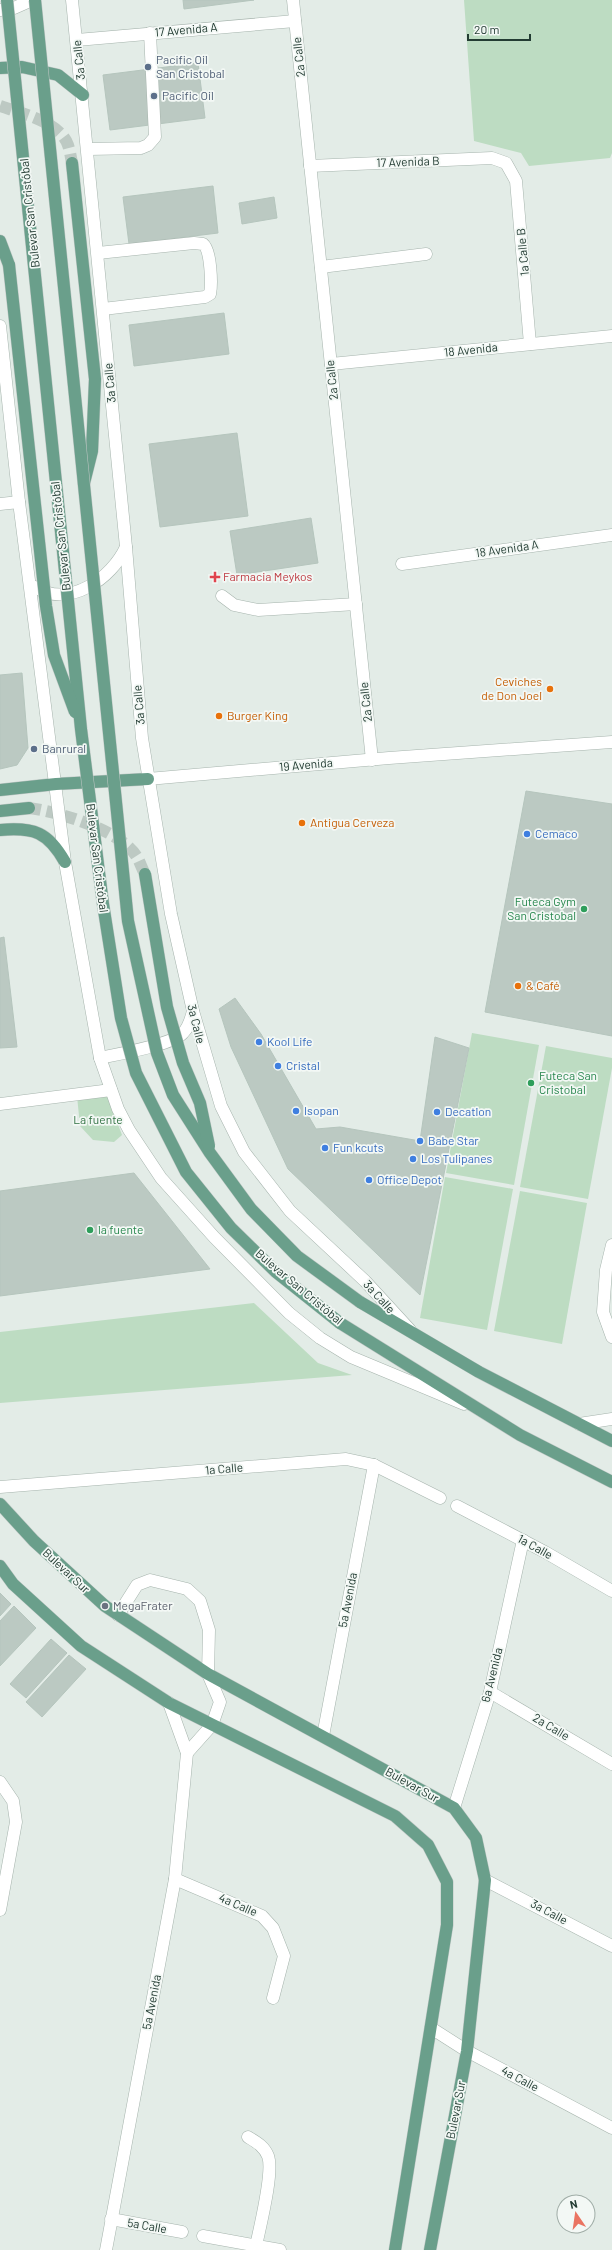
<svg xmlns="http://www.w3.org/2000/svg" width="612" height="2250" font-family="Barlow,sans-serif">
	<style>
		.green { fill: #bddcc2 }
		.building { fill: #bbc9c2; stroke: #b5c5bd }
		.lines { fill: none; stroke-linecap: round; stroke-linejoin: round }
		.major-tunnel { stroke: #bdc9c3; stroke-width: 12; stroke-dasharray: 12 6; stroke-linecap: butt }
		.minor-casing { stroke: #a6b4ad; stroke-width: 13 }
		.major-casing { stroke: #c1c8c6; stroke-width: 13 }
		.minor { stroke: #fff; stroke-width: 12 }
		.major { stroke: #6a9f8b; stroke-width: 12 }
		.major-bridge-casing { stroke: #c1c8c6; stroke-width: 13; stroke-linecap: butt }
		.major-bridge { stroke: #6a9f8b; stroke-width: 12 }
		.service-dot { fill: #5c6f8a; stroke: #f3f8f5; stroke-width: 1.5 }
		.health-dot { fill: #e0444e; stroke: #f3f8f5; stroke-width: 1.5 }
		.food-dot { fill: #e8710a; stroke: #f3f8f5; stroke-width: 1.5 }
		.shop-dot { fill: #3f7fe0; stroke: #f3f8f5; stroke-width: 1.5 }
		.leisure-dot { fill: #2e9e5b; stroke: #f3f8f5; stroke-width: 1.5 }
		.worship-dot { fill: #6b7280; stroke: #f3f8f5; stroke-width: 1.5 }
		.labels { text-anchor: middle; stroke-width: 3.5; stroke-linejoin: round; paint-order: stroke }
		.street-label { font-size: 12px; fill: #233c33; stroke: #f3f8f5 }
		.service-label { font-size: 12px; fill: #4e5e75; stroke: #f3f8f5; text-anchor: start }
		.health-label { font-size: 12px; fill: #be3a42; stroke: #f3f8f5; text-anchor: start }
		.food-label { font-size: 12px; fill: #c56008; stroke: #f3f8f5; text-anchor: start }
		.shop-label { font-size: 12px; fill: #366cbe; stroke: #f3f8f5; text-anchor: start }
		.leisure-label { font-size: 12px; fill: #27864d; stroke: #f3f8f5; text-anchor: start }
		.park-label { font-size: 12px; fill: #307142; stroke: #f3f8f5 }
		.worship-label { font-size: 12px; fill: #5b616d; stroke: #f3f8f5; text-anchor: start }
	</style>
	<rect width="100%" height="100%" fill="#e3ece7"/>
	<g class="green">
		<polygon points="464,0 612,0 612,153 610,158 529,166 521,153 474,141"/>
		<polygon points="472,1033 539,1045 514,1185 446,1173"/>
		<polygon points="546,1046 612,1058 612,1068 588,1199 520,1187"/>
		<polygon points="106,1093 122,1135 114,1142 93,1140 80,1126 77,1096"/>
		<polygon points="445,1177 513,1189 487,1330 420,1318"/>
		<polygon points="520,1191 587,1203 562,1344 494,1331"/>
		<polygon points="254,1303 318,1363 352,1375 0,1403 0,1332"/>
	</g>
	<g class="building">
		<polygon points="183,0 254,0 184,9"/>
		<polygon points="198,63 205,118 110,130 103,75"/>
		<polygon points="213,186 218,233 129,244 123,197"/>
		<polygon points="274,197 277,218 242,224 239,203"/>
		<polygon points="224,313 229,354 134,366 129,325"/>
		<polygon points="237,433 248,516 160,527 149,444"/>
		<polygon points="311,518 318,563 237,575 230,531"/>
		<polygon points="22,673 28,748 17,765 0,769 0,675"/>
		<polygon points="526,791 612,804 612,1036 485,1012"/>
		<polygon points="4,937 17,1047 0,1048 0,938"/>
		<polygon points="235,998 261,1034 316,1129 340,1127 420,1141 435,1037 469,1048 420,1295 288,1169 231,1047 219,1009"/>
		<polygon points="134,1173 210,1269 0,1296 0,1191"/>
		<polygon points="0,1593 11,1604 0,1616"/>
		<polygon points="14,1606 36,1628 0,1666 0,1621"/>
		<polygon points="51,1639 67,1653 26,1698 10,1684"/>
		<polygon points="69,1655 86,1669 42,1717 26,1702"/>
	</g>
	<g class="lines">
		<g class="major-tunnel">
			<path d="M0,106C21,113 60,122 68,145C70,151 71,158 72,163"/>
			<path d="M29,808C59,812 121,830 137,857C140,862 142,869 145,874"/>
		</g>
		<g class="minor-casing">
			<g id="minor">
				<polyline points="72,0 126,547 142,738 171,914 193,1011 221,1106 244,1152 290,1211 365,1281 410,1330"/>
				<polyline points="293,0 372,760"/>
				<polyline points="0,10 14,8 32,0"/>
				<polyline points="77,40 295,21"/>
				<polyline points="88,149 141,148 148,145 155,137 150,33"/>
				<polyline points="310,166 492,158 506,163 516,181 530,344"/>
				<path d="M98,253L194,243L203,244C211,250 212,284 210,294L205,297L103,309"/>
				<polyline points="321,267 426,254"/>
				<polyline points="0,326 19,502 65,862 100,1058 118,1109 129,1130 161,1178 214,1237 289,1313 320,1338 351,1357 464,1404"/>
				<polyline points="331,364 612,336"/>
				<polyline points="0,504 19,502"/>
				<polyline points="402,564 612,535"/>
				<path d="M35,587C69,609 112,578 126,547"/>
				<polyline points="222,596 234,605 258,610 356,604"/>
				<polyline points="148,779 389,758 612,742"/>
				<path d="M100,1058C118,1054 172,1045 183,1033C189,1027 191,1019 193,1011"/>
				<polyline points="0,1104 111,1090"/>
				<polyline points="612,1245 606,1270 603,1312 612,1337"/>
				<polyline points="579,1424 612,1419"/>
				<polyline points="0,1487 346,1459 374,1465 440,1498"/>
				<polyline points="457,1506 545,1552 612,1591"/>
				<polyline points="118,1615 137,1585 150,1580 187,1589 200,1601 209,1630 208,1674 220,1702 212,1725 187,1753"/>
				<polyline points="490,1692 612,1764"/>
				<polyline points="323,1736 374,1465"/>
				<polyline points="0,1782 13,1801 16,1822 0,1910"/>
				<polyline points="454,1808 490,1692 523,1540"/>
				<polyline points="175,1879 262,1916 273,1928 284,1956 273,1998"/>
				<polyline points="485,1880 612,1946"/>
				<polyline points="431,2028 467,2051 612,2128"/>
				<path d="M248,2137C256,2142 264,2146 268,2156C274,2172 260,2226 256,2246"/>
				<polyline points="111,2219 182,2232"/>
				<polyline points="203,2236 280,2250"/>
				<polyline points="106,2250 175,1879 187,1753 169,1703"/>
			</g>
		</g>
		<g class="major-casing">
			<g id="major">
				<polyline points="0,68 22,67 58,75 83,95"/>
				<polyline points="72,163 95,379 92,451 84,483"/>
				<polyline points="0,241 9,265"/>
				<polyline points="0,790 56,784 148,779"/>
				<polyline points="0,811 29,808"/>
				<path d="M0,830C34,827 48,832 65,862"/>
				<polyline points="360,1302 479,1372 612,1441"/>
				<polyline points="340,1323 520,1435 612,1482"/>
				<polyline points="0,1504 34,1541 105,1606 208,1674 454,1808 476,1838 485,1880 467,2051 430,2250"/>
				<polyline points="0,1566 13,1584 81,1646 169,1703 395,1816 428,1845 447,1882 447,1925 395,2250"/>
			</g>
		</g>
		<use href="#minor" class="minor"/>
		<use href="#major" class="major"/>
		<g class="major-bridge-casing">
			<g id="major-bridge">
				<polyline points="7,0 81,729 103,904 121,1018 136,1073 186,1172 231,1228 276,1272 340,1323"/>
				<polyline points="35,0 128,921 157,1053 173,1095 210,1153 251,1209 297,1256 360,1302"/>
				<polyline points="9,265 46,606 54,655 75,712"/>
				<polyline points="145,874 167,1007 183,1063 200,1103 209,1146"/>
			</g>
		</g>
		<use href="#major-bridge" class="major-bridge"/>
	</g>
	<g class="service-dot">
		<circle cx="148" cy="67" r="4"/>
		<circle cx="154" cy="96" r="4"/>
		<circle cx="34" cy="749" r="4"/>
	</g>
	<path class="health-dot" d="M213 571h4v4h4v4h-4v4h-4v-4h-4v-4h4z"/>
	<g class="food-dot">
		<circle cx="550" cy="689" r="4"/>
		<circle cx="219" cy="716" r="4"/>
		<circle cx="302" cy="823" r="4"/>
		<circle cx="518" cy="986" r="4"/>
	</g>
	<g class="shop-dot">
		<circle cx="527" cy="834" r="4"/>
		<circle cx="259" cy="1042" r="4"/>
		<circle cx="278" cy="1066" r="4"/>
		<circle cx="296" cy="1111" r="4"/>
		<circle cx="437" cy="1112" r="4"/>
		<circle cx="420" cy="1141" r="4"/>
		<circle cx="325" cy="1148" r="4"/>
		<circle cx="413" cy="1159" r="4"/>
		<circle cx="369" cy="1180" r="4"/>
	</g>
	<g class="leisure-dot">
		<circle cx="584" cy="909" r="4"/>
		<circle cx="531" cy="1083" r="4"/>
		<circle cx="90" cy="1230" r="4"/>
	</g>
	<circle class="worship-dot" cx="105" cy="1606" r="4"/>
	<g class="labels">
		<g class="street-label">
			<text transform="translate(186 30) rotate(-5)" y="4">17 Avenida A</text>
			<text transform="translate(299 57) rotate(-96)" y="4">2a Calle</text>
			<text transform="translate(79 60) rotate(-96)" y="4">3a Calle</text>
			<text transform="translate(408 162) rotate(-2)" y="4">17 Avenida B</text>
			<text transform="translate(30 213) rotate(-96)" y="4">Bulevar San Cristóbal</text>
			<text transform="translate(523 252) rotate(-95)" y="4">1a Calle B</text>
			<text transform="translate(471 350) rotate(-6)" y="4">18 Avenida</text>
			<text transform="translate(332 380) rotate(-96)" y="4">2a Calle</text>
			<text transform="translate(110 383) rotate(-95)" y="4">3a Calle</text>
			<text transform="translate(61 536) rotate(-96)" y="4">Bulevar San Cristóbal</text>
			<text transform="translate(507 549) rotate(-8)" y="4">18 Avenida A</text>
			<text transform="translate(366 702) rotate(-96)" y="4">2a Calle</text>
			<text transform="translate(139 705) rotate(-95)" y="4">3a Calle</text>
			<text transform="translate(306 765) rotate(-5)" y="4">19 Avenida</text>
			<text transform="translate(97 858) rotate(83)" y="4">Bulevar San Cristóbal</text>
			<text transform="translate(196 1024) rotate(76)" y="4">3a Calle</text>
			<text transform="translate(299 1287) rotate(40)" y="4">Bulevar San Cristóbal</text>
			<text transform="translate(379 1297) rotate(47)" y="4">3a Calle</text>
			<text transform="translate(224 1469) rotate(-5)" y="4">1a Calle</text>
			<text transform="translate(535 1547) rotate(29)" y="4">1a Calle</text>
			<text transform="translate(66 1571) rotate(43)" y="4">Bulevar Sur</text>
			<text transform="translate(348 1600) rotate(-79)" y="4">5a Avenida</text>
			<text transform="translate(492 1675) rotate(-76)" y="4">6a Avenida</text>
			<text transform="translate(551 1727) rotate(31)" y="4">2a Calle</text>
			<text transform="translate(412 1785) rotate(29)" y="4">Bulevar Sur</text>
			<text transform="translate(238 1905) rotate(23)" y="4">4a Calle</text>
			<text transform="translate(549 1912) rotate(28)" y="4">3a Calle</text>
			<text transform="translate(152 2002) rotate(-79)" y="4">5a Avenida</text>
			<text transform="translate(520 2079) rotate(28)" y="4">4a Calle</text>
			<text transform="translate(456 2110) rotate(-79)" y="4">Bulevar Sur</text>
			<text transform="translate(147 2226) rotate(10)" y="4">5a Calle</text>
		</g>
		<g class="service-label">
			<text x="156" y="64">Pacific Oil<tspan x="156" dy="14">San Cristobal</tspan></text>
			<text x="162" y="100">Pacific Oil</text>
			<text x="42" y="753">Banrural</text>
		</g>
		<g class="health-label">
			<text x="223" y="581">Farmacia Meykos</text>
		</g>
		<g class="food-label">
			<text x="542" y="686" text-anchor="end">Ceviches<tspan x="542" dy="14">de Don Joel</tspan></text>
			<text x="227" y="720">Burger King</text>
			<text x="310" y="827">Antigua Cerveza</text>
			<text x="526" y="990">&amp; Café</text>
		</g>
		<g class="shop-label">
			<text x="535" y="838">Cemaco</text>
			<text x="267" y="1046">Kool Life</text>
			<text x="286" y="1070">Cristal</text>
			<text x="304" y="1115">Isopan</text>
			<text x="445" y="1116">Decatlon</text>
			<text x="428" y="1145">Babe Star</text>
			<text x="333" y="1152">Fun kcuts</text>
			<text x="421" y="1163">Los Tulipanes</text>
			<text x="377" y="1184">Office Depot</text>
		</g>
		<g class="leisure-label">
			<text x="576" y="906" text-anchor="end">Futeca Gym<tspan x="576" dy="14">San Cristobal</tspan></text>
			<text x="539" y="1080">Futeca San<tspan x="539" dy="14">Cristobal</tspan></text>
			<text x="98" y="1234">la fuente</text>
		</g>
		<g class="park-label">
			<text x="98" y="1124">La fuente</text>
		</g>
		<g class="worship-label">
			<text x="113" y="1610">MegaFrater</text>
		</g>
	</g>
	<g transform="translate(576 2214) rotate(347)"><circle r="19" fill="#f3f8f5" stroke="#a0ada7"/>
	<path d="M0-3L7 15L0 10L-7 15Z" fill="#ea7462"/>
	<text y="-6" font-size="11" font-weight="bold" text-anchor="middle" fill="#233c33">N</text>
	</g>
	<path d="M468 34v6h62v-6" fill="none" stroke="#233c33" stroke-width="2"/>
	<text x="474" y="34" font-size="12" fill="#233c33" stroke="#f3f8f5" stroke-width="3" paint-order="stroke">20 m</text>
</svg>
